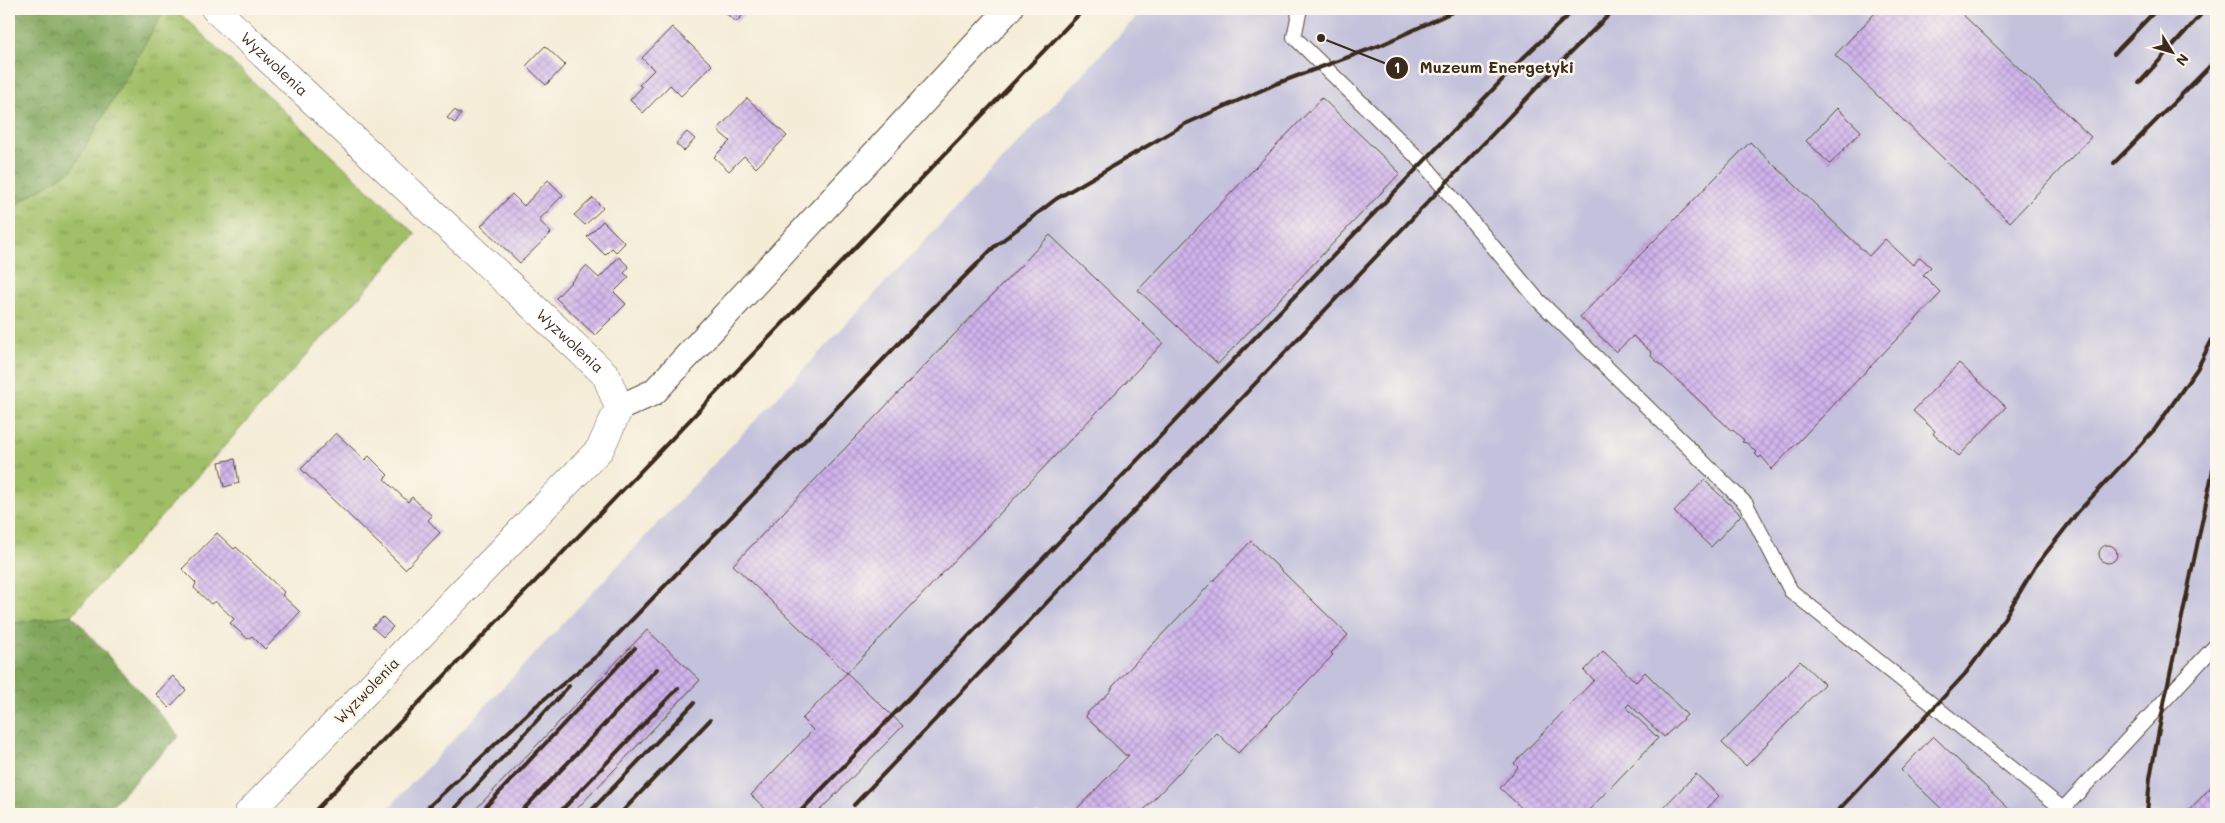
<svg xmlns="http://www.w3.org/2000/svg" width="2225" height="823" font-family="Mali,sans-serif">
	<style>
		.industrial { fill: #c3c1db }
		.grass { fill: url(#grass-tufts); stroke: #6e7442 }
		.forest { fill: url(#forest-crowns); stroke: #5e683c }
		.building { fill: url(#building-cross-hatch) }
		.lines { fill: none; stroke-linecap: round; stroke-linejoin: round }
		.service-casing { stroke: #57473a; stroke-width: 16 }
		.minor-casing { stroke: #57473a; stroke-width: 28 }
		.tertiary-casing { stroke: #57473a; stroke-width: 29 }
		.service { stroke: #fff; stroke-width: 14 }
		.minor { stroke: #fff; stroke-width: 26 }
		.tertiary { stroke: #fff; stroke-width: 28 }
		.rail { stroke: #3b2a1e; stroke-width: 4 }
		.labels { text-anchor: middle; stroke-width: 5; stroke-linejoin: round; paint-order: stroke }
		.street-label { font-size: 15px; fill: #3b2a1e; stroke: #fbf7ec }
		.leader { fill: none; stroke: #3b2a1e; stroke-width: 2 }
		.callout-dot { fill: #3b2a1e; stroke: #fbf7ec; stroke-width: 2 }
		.mark-label { font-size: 15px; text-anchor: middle; font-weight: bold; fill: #fff }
		.callout-label { font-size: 16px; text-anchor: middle; font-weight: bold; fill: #3b2a1e; stroke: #fbf7ec; stroke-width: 5; stroke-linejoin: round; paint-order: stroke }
	</style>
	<defs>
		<pattern id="grass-tufts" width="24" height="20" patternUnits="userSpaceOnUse" patternTransform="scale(1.25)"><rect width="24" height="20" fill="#a1bf66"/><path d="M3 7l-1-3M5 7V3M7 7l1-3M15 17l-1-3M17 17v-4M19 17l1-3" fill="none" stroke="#849b53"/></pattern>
		<pattern id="forest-crowns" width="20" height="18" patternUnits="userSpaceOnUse" patternTransform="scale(1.25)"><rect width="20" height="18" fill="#80a65b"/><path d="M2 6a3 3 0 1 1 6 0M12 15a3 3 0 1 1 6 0" fill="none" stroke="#6a874b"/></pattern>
		<pattern id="building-cross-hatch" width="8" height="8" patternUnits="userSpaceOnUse" patternTransform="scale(1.25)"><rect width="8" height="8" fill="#d0b4ed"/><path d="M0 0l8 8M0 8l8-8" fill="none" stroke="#aa93bf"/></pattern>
	</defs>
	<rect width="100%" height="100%" fill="#fbf7ec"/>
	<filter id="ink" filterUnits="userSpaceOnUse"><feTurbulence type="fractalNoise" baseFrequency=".02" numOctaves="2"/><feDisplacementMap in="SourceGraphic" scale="10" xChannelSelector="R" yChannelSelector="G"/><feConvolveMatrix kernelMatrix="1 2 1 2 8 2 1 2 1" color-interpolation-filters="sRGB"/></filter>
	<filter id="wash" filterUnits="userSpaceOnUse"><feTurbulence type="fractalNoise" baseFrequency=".0096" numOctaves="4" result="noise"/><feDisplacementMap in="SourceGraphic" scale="20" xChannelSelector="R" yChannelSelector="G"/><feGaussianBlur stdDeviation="1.12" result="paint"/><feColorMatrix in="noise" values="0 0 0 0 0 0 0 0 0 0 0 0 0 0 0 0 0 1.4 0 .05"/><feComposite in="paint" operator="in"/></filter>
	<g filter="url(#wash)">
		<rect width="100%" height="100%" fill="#f5ecd7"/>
		<polygon class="industrial" points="1144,9 2216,9 2216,814 383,814"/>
		<polygon class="grass" points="165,9 175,9 416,234 72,615 9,624 9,208 72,170"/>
		<g class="forest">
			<polygon points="9,9 165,9 72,170 9,208"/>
			<polygon points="72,615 179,736 103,814 9,814 9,624"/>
		</g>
		<g id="blocks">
			<g class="building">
				<polygon points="721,9 749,9 736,22"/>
				<polygon points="1879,9 1957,9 2091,137 2010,222 1835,55"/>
				<polygon points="672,27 712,65 681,96 670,85 643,113 630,100 642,87 639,85 654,70 642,58"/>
				<polygon points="545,46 565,65 546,85 526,66"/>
				<polygon points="747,98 787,136 756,168 744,156 729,171 714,157 730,141 717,130"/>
				<polygon points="1322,98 1400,173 1218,364 1138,290"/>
				<polygon points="1837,108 1861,131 1830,164 1806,141"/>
				<polygon points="454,110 461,114 455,123 447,118"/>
				<polygon points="687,132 695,139 684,151 676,144"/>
				<polygon points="1750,142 1869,256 1885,239 1913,265 1920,257 1931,267 1923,275 1941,293 1771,470 1769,465 1761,456 1759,458 1755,454 1757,453 1747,443 1742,442 1744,440 1733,430 1732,431 1651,356 1652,353 1633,336 1616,352 1580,317"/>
				<polygon points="548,180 563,195 539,220 551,233 520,263 481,226 512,194 524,206"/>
				<polygon points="593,198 603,208 585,225 574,215"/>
				<polygon points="603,221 625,243 616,252 612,248 605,255 587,237"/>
				<polygon points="1050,235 1163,343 847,673 733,565"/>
				<polygon points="619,257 629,267 624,273 629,277 614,292 626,304 595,335 556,298 586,266 599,278"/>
				<polygon points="1959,363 2006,407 1959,456 1933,434 1935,431 1913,411"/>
				<polygon points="336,433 365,460 369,456 388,475 384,479 408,502 412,497 432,516 428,520 440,533 405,569 301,469"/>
				<polygon points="235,459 239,483 224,487 219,462"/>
				<polygon points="1704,480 1741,515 1711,547 1674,512"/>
				<polygon points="217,533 234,549 236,547 282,590 284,592 282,595 300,612 265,649 252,636 248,639 232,625 230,623 234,619 215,601 211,604 194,588 196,583 182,569"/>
				<polygon points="1251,541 1348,635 1331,653 1333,655 1238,753 1217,733 1140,814 1072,814 1129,755 1125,755 1086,717 1088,712 1110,692 1113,686"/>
				<circle cx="2108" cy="554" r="9"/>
				<polygon points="383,617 393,627 383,637 372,627"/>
				<polygon points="647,630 700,680 572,814 471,814"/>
				<polygon points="1603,651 1636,682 1645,672 1687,715 1664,737 1629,704 1626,707 1658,738 1585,814 1528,814 1500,788 1518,767 1514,763 1594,680 1584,671"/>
				<polygon points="1800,661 1824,684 1746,766 1722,743"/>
				<polygon points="847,673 903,726 816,814 771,814 751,795 813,730 802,719"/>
				<polygon points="173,676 186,690 169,708 156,694"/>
				<polygon points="1933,736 2009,809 2004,814 1947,814 1901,770"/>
				<polygon points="1696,774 1719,796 1702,814 1657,814"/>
				<polygon points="2216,782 2216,814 2185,814"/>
			</g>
		</g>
	</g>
	<g filter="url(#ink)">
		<use href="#blocks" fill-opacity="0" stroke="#57473a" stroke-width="1"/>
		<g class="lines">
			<g class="service-casing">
				<g id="service">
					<polyline points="1300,9 1294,37 1423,163 1537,299 1746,504 1791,591 2069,814"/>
					<polyline points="2064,808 2216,645"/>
				</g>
			</g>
			<g class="minor-casing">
				<polyline id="minor" points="619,408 654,392 1009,9"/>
			</g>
			<g class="tertiary-casing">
				<g id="tertiary">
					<path id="s1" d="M215,9L606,375L619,408L600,449L248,814"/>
				</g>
			</g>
			<use href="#service" class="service"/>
			<use href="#minor" class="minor"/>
			<use href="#tertiary" class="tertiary"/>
			<g class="rail">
				<polyline points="2114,54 2157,9"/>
				<polyline points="2139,83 2206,9"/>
				<polyline points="2114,163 2216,60"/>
				<polyline points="854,805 1565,58 1615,9"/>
				<polyline points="312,814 1084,9"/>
				<polyline points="421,814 536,706 599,654 927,314 994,247 1056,199 1185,124 1278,83 1381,45 1459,9"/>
				<polyline points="450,814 569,686"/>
				<polyline points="479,814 635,648"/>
				<polyline points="519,814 657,669"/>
				<polyline points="558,814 678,688"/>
				<polyline points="588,814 694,703"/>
				<polyline points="620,814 710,720"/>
				<polyline points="798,814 1524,57 1575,9"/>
				<polyline points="1835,814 1965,674 1994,635 2035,567 2078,512 2155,429 2197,369 2216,332"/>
				<polyline points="2147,814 2150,778 2165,698 2216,455"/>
			</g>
		</g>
	</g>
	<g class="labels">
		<g class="street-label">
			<text dy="5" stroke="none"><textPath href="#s1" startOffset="81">Wyzwolenia</textPath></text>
			<text dy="5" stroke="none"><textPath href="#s1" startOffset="486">Wyzwolenia</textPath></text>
			<text transform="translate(367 691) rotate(-46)" y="5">Wyzwolenia</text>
		</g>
	</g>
	<path class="leader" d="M1321 38L1397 68"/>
	<g class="callout-dot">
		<circle cx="1321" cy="38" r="5"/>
		<circle cx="1397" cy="68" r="12"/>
	</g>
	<g class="mark-label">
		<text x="1397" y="73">1</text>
	</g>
	<g class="callout-label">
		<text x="1497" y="73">Muzeum Energetyki</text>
	</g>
	<rect width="2225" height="823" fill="none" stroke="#fbf7ec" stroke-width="30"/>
	<g transform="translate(2172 52) rotate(127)" stroke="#fbf7ec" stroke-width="4" paint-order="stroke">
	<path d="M0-4L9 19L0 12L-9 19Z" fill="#3b2a1e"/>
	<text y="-8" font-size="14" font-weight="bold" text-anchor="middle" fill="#3b2a1e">N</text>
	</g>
</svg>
